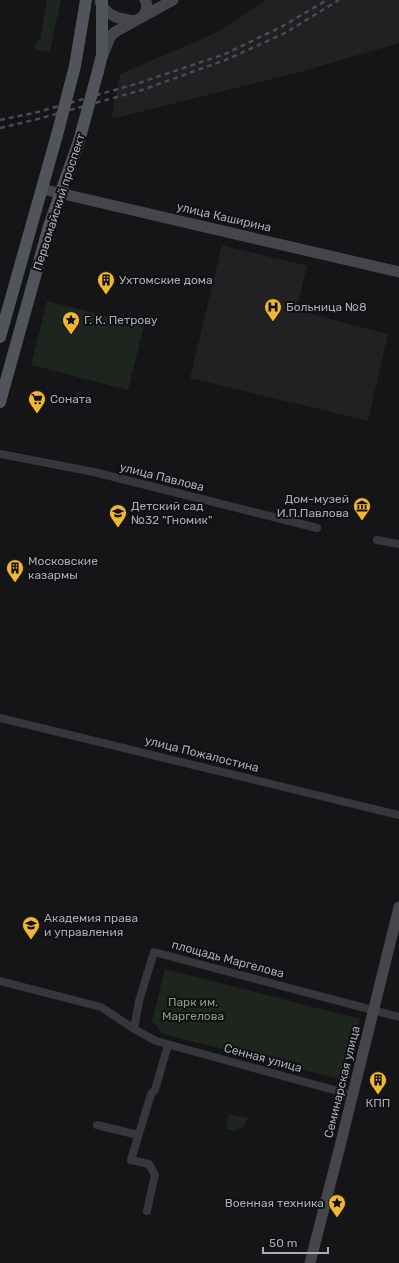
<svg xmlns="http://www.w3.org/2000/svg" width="399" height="1263" font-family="Rubik,sans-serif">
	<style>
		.built { fill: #212124 }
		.green { fill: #1d251e }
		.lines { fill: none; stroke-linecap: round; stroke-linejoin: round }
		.street { stroke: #36373c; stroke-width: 8 }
		.secondary { stroke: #44464c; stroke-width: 11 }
		.primary { stroke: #52545b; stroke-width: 12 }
		.rail { stroke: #494b51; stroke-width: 2.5; stroke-dasharray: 5 4; stroke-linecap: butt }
		.primary-bridge { stroke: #52545b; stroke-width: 12 }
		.labels { text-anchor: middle; stroke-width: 4; stroke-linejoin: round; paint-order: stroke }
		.street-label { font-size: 12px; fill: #a7acb7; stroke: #101012 }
		.poi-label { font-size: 12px; fill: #a7acb7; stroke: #101012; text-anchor: start }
		.park-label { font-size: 12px; fill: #7ea281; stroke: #101012 }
	</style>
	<rect width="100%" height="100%" fill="#151517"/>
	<g class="built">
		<polygon points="266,0 399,0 399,43 307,70 111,119 120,74 218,32"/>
		<polygon points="222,245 307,266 296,310 388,334 368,421 190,378"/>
	</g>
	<g class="green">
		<polygon points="47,0 61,0 50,51 36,50 34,47 37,41 40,40"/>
		<polygon points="47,301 144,326 128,390 31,365"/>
		<polygon points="165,969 360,1019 343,1080 163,1034 152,1021"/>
		<polygon points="229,1114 248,1118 245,1126 235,1131 226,1129"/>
	</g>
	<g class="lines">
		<g class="street">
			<polyline points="0,454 94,472 317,528"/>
			<polyline points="377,540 399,544"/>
			<polyline points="0,718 399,815"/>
			<polyline points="0,981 101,1007 134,1029 156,1041 352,1095"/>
			<polyline points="134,1029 139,1001 154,952 399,1017"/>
			<polyline points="97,1125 138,1135"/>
			<polyline points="147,1211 155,1175 149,1164 131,1160 151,1094 155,1090 168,1045"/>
		</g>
		<g class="secondary">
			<path d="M100,2C107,17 120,19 135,21"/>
			<path d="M142,17C146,12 149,6 145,0"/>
			<polyline points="103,55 110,37 115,32 173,0"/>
			<polyline points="42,189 399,272"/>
			<polyline points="310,1263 339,1150 399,907"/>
		</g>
		<g class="primary">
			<polyline points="75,66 86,0"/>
			<polyline points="98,71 102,55 102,0"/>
			<polyline points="0,337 57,135"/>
			<polyline points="0,402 49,226 79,141"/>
		</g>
		<g class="rail">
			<polyline points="0,120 38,112 139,83 225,54 281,27 327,0"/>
			<polyline points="0,128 38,119 142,90 228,59 285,33 339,0"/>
		</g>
		<g class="primary-bridge">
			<polyline points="57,135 75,66"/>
			<polyline points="79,141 98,71"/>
		</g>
	</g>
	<defs>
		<g id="building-pin" transform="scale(0.9)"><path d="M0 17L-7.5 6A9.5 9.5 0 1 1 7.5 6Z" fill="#f1b633" stroke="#101012"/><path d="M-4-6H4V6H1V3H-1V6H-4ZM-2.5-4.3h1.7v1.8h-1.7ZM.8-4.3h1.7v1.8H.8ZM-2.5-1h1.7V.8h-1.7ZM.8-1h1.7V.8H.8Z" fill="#111"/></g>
		<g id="hospital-pin" transform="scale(0.9)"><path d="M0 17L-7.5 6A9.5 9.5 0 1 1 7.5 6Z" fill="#f1b633" stroke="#101012"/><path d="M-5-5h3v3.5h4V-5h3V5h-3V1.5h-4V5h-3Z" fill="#111"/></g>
		<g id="sight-pin" transform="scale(0.9)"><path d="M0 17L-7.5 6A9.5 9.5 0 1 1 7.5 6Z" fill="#f1b633" stroke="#101012"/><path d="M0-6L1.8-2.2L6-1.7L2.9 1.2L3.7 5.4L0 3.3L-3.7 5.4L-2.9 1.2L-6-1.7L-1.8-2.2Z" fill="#111"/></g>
		<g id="supermarket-pin" transform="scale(0.9)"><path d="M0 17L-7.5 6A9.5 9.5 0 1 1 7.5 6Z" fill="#f1b633" stroke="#101012"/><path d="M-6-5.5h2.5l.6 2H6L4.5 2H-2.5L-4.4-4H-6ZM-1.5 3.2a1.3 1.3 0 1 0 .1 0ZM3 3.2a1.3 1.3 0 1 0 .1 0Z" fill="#111"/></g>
		<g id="museum-pin" transform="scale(0.9)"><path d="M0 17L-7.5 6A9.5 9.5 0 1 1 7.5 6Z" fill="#f1b633" stroke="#101012"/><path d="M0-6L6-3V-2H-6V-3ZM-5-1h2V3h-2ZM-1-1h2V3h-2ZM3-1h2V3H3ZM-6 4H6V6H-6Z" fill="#111"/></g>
		<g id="school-pin" transform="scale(0.9)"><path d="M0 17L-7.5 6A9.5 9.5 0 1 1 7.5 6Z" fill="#f1b633" stroke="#101012"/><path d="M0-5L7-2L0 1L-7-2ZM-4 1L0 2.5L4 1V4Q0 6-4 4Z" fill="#111"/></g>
		<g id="university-pin" transform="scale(0.9)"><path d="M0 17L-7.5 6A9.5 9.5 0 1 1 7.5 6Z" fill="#f1b633" stroke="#101012"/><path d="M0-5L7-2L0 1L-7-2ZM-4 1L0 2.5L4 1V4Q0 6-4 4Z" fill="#111"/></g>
	</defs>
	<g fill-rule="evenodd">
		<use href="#building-pin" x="106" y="280"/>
		<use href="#hospital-pin" x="273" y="307"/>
		<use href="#sight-pin" x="71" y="320"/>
		<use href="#supermarket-pin" x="37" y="399"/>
		<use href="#museum-pin" x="362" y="506"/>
		<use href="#school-pin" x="118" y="513"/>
		<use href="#building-pin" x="15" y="568"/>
		<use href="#university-pin" x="31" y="925"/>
		<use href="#building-pin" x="378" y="1080"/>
		<use href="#sight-pin" x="337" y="1203"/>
	</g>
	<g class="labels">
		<g class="street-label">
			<text transform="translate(59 202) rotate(-72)" y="4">Первомайский проспект</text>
			<text transform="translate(224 217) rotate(13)" y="4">улица Каширина</text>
			<text transform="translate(162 477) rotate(14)" y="4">улица Павлова</text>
			<text transform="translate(202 754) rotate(14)" y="4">улица Пожалостина</text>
			<text transform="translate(228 959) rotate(15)" y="4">площадь Маргелова</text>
			<text transform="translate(263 1058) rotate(15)" y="4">Сенная улица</text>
			<text transform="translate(342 1082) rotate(-76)" y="4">Семинарская улица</text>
		</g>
		<g class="poi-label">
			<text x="119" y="284">Ухтомские дома</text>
			<text x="286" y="311">Больница №8</text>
			<text x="84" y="324">Г. К. Петрову</text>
			<text x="50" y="403">Соната</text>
			<text x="349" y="503" text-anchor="end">Дом-музей<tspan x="349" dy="14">И.П.Павлова</tspan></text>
			<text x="131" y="510">Детский сад<tspan x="131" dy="14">№32 "Гномик"</tspan></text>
			<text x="28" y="565">Московские<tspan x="28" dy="14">казармы</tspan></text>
			<text x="44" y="922">Академия права<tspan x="44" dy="14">и управления</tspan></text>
			<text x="378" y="1107" text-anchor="middle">КПП</text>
			<text x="324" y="1207" text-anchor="end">Военная техника</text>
		</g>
		<g class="park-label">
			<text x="193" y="1006">Парк им.<tspan x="193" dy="14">Маргелова</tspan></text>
		</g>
	</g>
	<path d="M263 1247v6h65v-6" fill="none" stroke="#a7acb7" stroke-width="2"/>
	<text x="269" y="1247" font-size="12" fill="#a7acb7" stroke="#101012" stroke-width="3" paint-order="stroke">50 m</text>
</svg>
